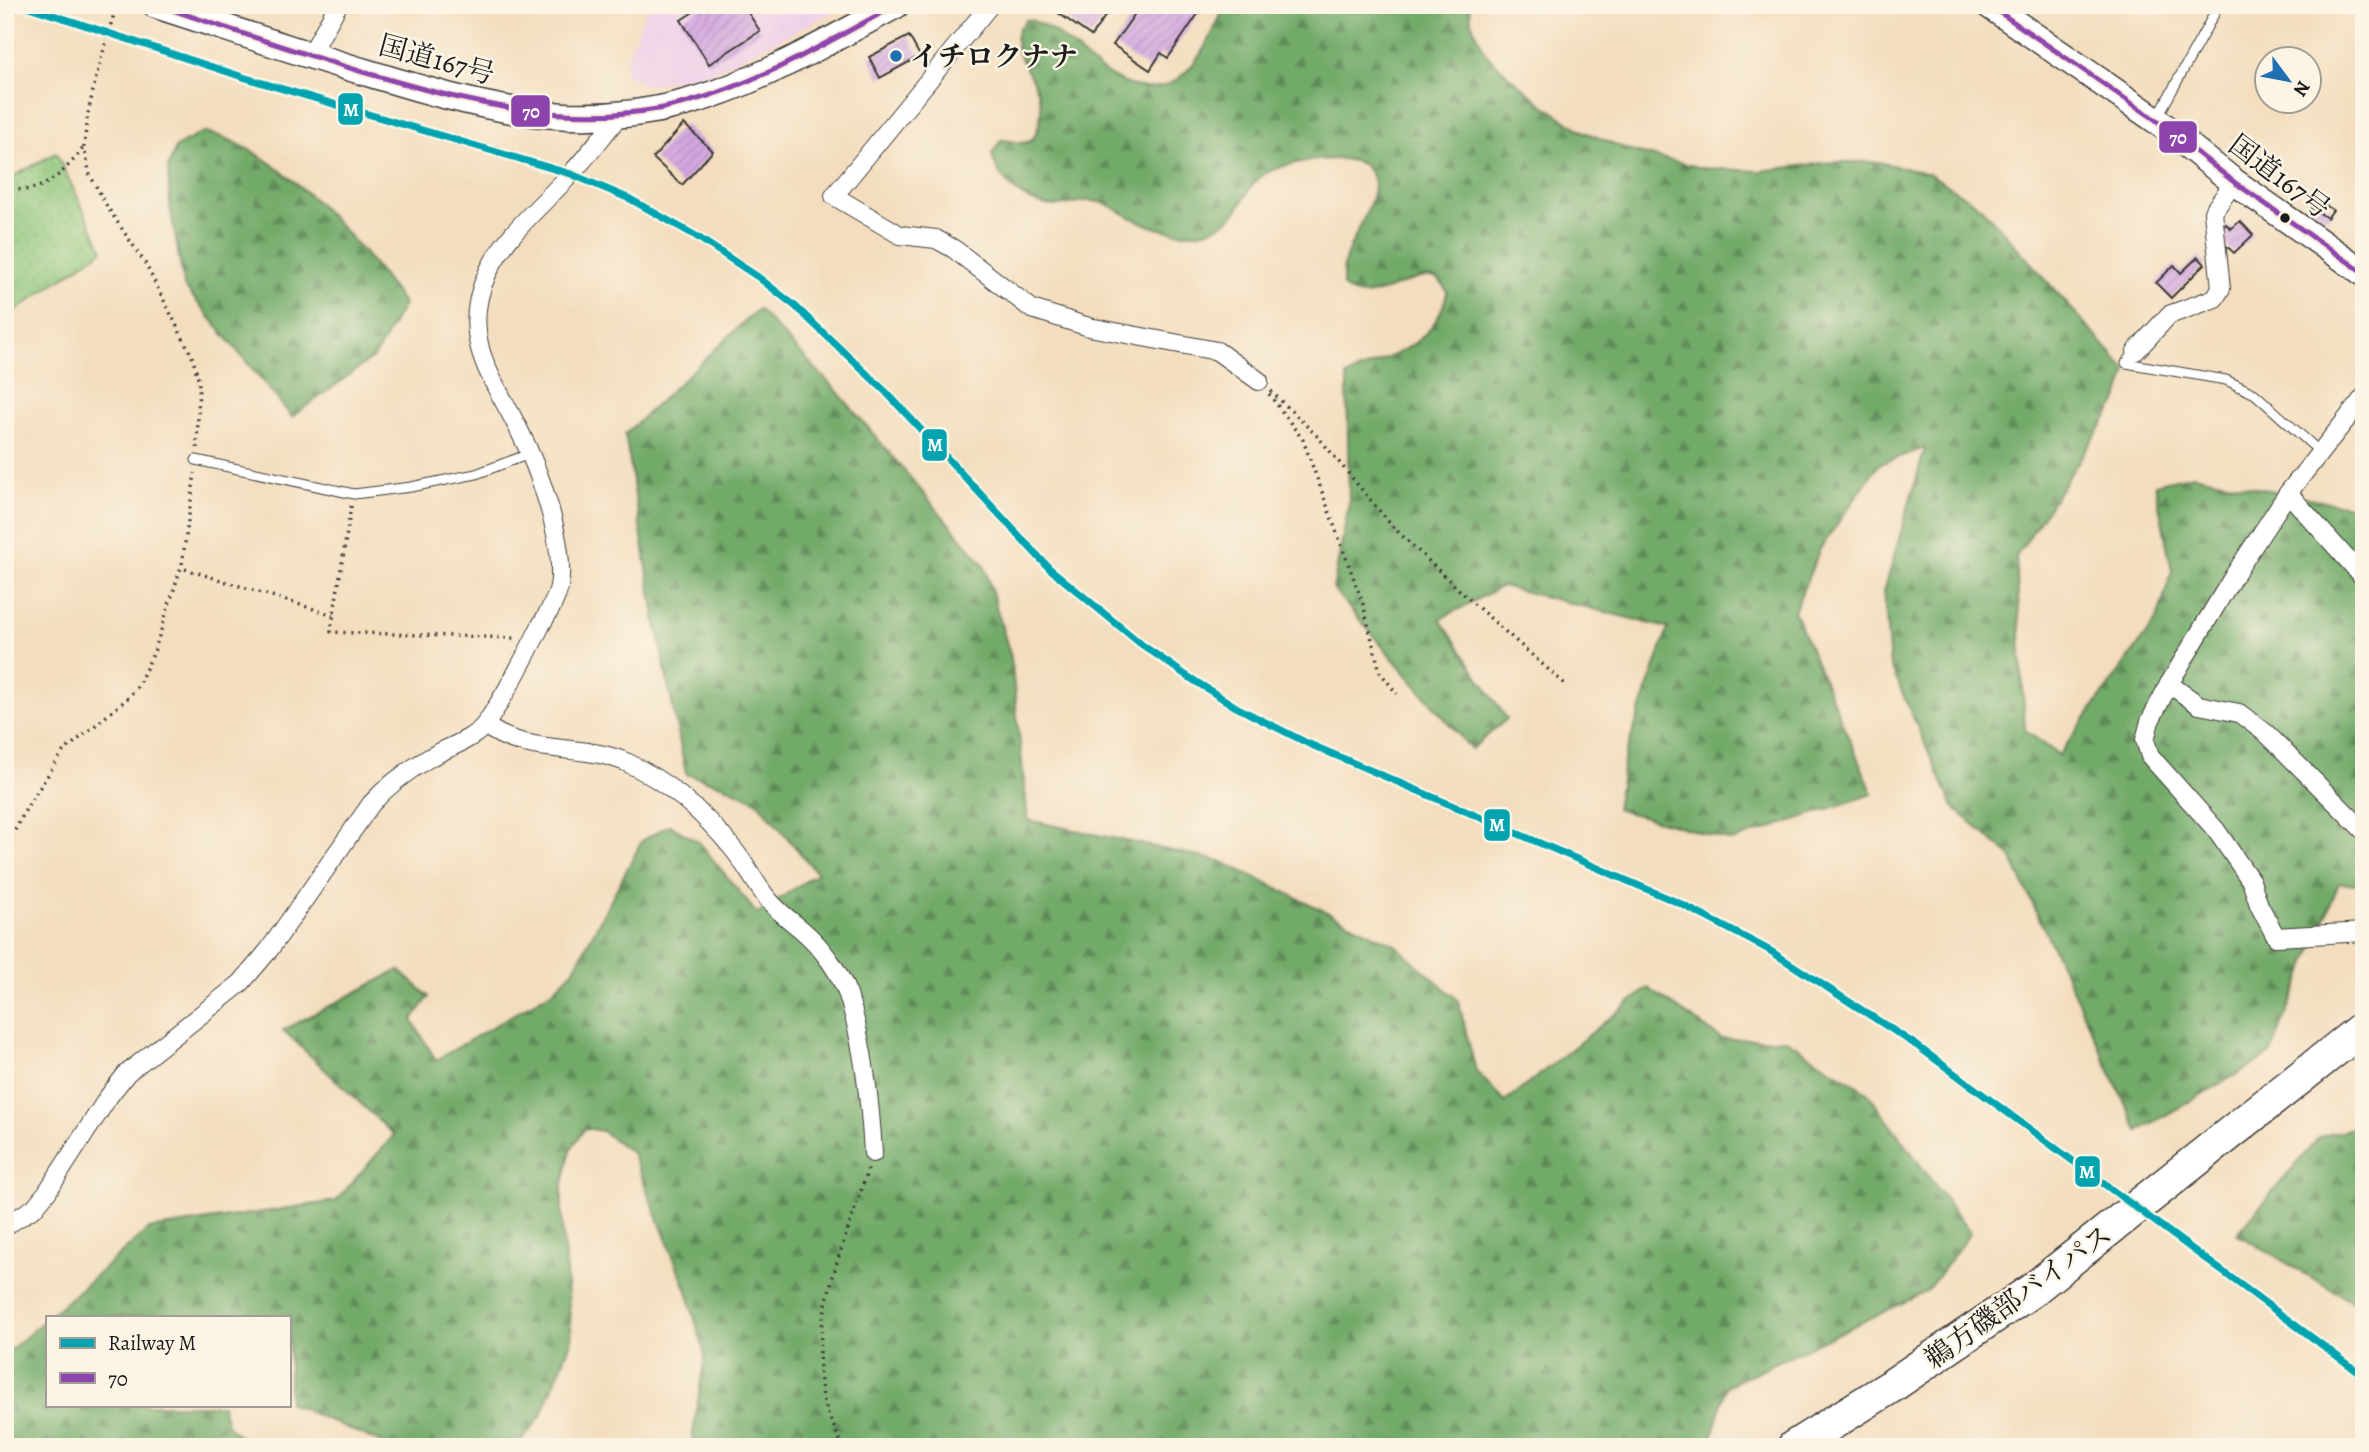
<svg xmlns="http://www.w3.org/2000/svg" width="2369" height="1452" font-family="Alegreya,'Noto Serif JP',serif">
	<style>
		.built { fill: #eed0e8 }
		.grass { fill: url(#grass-dots); stroke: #54704a; stroke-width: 2 }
		.forest { fill: url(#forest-firs); stroke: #476342; stroke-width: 2 }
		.building { fill: url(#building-hatch) }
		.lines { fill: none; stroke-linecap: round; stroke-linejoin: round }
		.lane-casing { stroke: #3c3934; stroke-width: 11 }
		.street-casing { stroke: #3c3934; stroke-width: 20 }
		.secondary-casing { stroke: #3c3934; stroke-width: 29 }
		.highway-casing { stroke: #3c3934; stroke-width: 36 }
		.path { stroke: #3c3934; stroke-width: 3.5; stroke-dasharray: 2 5; stroke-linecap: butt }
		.lane { stroke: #fff; stroke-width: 9 }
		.street { stroke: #fff; stroke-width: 18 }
		.secondary { stroke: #fff; stroke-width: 26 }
		.highway { stroke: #fff; stroke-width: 33 }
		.bus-1-casing { stroke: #fcf5e5; stroke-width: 10 }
		.bus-1 { stroke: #8e44ad; stroke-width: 5 }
		.rail-1-casing { stroke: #fcf5e5; stroke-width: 12 }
		.rail-1 { stroke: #03a4b0; stroke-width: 7 }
		.poi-dot { fill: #1f6fb2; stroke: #fcf5e5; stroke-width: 2.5 }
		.bus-dot { fill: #1c1c1c; stroke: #fcf5e5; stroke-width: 2.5 }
		.labels { text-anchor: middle; stroke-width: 5; stroke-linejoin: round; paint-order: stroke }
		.poi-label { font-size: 28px; font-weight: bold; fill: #1c1c1c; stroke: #fcf5e5; text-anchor: start }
		.street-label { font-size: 28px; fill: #1c1c1c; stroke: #fcf5e5 }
		.line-badge { stroke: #fcf5e5; stroke-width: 2.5 }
		.badge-label { font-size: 19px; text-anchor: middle; font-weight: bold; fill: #fff }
	</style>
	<defs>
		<pattern id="grass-dots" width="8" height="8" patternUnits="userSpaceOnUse" patternTransform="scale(1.75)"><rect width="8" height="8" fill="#8dc579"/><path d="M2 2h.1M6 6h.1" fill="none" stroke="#79a968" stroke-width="1.8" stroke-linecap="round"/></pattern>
		<pattern id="forest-firs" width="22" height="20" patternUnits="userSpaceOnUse" patternTransform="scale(1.75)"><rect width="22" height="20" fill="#72aa69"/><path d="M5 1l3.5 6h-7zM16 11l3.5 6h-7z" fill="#5d8a56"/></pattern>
		<pattern id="building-hatch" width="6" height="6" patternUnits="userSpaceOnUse" patternTransform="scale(1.75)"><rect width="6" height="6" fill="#d3a7e0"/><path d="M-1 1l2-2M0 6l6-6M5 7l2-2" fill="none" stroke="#b58fc0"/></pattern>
	</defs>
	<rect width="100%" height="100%" fill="#fcf5e5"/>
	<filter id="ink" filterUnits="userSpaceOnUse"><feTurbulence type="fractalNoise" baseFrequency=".0143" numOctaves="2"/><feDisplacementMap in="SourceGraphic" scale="14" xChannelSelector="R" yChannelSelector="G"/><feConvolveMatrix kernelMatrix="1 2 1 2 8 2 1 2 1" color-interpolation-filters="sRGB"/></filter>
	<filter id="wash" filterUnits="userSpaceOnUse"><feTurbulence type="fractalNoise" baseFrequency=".00686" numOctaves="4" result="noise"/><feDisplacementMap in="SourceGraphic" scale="28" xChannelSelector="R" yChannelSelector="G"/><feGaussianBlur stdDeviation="1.57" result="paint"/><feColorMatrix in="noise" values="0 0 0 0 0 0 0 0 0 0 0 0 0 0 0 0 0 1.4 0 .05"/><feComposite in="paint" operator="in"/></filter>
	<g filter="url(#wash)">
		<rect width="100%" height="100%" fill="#f3ddbe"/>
		<polygon class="built" points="649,5 848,5 711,73 646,85 627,75 625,68 627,56"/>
		<polygon class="grass" points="56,153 103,250 5,318 5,181"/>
		<g class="forest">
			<path d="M1225,5H1470L1471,22L1486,54L1509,76L1542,104L1584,132L1634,152L1703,168L1760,171L1832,162H1879L1930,174L1981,207L2127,371L2117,402L2016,557L2025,730L2059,755L2157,619L2172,571L2155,484L2193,475L2364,509V884L2339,883L2270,1055L2138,1131L2010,855L1953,807L1890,665L1884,591L1925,448L1879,464L1820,549L1794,611L1873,794L1732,841L1616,809L1625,756L1668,628L1502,586L1440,619L1507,719L1471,749L1333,589L1349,503L1347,376C1391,355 1436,346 1447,292C1444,287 1443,282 1437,279C1416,267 1367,313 1343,286C1343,277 1343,268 1345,260C1351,240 1382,194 1372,176C1370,172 1365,165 1362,164C1342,153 1281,162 1263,175C1240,191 1246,217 1209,230C1185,238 1154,229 1132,218C1120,212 1107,202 1093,201C1082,199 1069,206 1057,206C1027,206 998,182 992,154L1001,140C1010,140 1020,145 1028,142C1035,139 1037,131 1039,124C1053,81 992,49 1027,19C1053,26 1072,47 1093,64C1164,119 1198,72 1225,5Z"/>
			<path d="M203,132C277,145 361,245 404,304L375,356L292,417L184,286L170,206L168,168L176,147Z"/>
			<polygon points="758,309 837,391 984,565 1011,658 1028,820 1220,861 1394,944 1458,1000 1476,1071 1505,1102 1648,988 1722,1039 1785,1039 1867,1092 1970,1233 1926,1292 1726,1386 1711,1442 1700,1447 691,1447 705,1355 687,1291 632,1153 602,1131 585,1128 571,1149 562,1188 562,1226 572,1340 541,1416 517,1447 391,1447 289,1403 289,1317 47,1317 47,1405 222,1405 227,1425 253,1447 5,1447 5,1355 149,1229 336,1201 394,1135 283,1030 399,970 429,997 412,1020 436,1060 553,991 573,971 642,841 669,825 699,842 757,914 817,873 757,801 722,785 686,774 656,623 625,434"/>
			<polygon points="2362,1125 2364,1127 2364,1308 2237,1234 2319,1137"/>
		</g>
		<g id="blocks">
			<g class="building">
				<polygon points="704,5 743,5 760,31 709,64 681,20"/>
				<polygon points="1047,5 1113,5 1091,36"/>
				<polygon points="1141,5 1204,5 1168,58 1161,53 1150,70 1113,45"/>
				<polygon points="909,36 920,56 880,78 869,57"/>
				<polygon points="684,124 713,151 682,185 653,158"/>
				<polygon points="2317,200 2333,210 2327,218 2312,208"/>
				<polygon points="2240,221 2253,235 2234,253 2220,240 2219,231 2226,224 2231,229"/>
				<polygon points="2198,257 2205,264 2171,298 2156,283 2174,265 2181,273"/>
			</g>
		</g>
	</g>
	<g filter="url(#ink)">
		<use href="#blocks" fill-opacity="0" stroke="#3c3934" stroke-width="2"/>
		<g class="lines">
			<g class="lane-casing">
				<g id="lane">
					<polyline points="2157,118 2219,5"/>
					<polyline points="2136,351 2126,363 2226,380 2255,394 2320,452"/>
					<polyline points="196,460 354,494 411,487 476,474 529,454"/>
				</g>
			</g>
			<g class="street-casing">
				<g id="street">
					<polyline points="990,5 834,196 900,235 936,239 954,249 1032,309 1089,327 1217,351 1259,381"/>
					<polyline points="310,56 338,5"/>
					<polyline points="2136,351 2169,315 2215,298 2221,288 2213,212 2234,182"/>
					<polyline points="2364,397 2288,493 2233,577 2169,684 2150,721 2145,740 2150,756 2216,830 2251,881 2259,905 2276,937 2364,932"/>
					<polyline points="2288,493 2364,578"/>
					<polyline points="2169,684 2199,705 2239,713 2267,734 2364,831"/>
					<path d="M485,725C526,757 583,742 628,763C670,783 705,814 734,850C746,865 755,883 767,898C777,911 790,920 802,930C822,947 839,971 848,995C864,1045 870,1100 873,1153"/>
					<path d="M5,1226L34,1208L47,1192L109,1096L127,1073L241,983L269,950L371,804C388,785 407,771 429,758C446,748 476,739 487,722C507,692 525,658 541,625C548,613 556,601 559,587C566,544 539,469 519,430C495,381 463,345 482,287C497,241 537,210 569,176C587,157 603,135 620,115"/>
				</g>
			</g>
			<g class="secondary-casing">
				<g id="secondary">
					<path d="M156,5C227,28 297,52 368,73C477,106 571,134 685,103C760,82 828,41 896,5"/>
					<polyline points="1989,5 2156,120 2234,182 2364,273"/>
				</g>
			</g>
			<g class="highway-casing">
				<polyline id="highway" points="1794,1447 1890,1387 2031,1291 2364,1027"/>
			</g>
			<g class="path">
				<polyline points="107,5 114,14 96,77 87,118 84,147 90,175 108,208 145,263 192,356 199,382 197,448"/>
				<path d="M5,186C38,200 65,172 84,147"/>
				<polyline points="1271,391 1319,438 1392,526 1474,604 1566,685"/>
				<polyline points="1269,394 1303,440 1363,604 1380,672 1397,694"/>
				<polyline points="351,506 331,632 514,638"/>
				<polyline points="185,569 333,615"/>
				<polyline points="5,840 14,832 27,807 63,752 127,699 137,687 154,652 182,564 195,473"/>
				<path d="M843,1447C837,1432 828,1417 824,1401C807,1322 845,1244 868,1169"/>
			</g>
			<use href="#lane" class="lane"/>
			<use href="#street" class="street"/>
			<use href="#secondary" class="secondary"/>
			<use href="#highway" class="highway"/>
			<g class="bus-1-casing">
				<g id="bus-1">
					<path d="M157,5C226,28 294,51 363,72C469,103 575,132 685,103C760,83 828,42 896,5"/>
					<polyline points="1989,5 2156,120 2234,182 2364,273"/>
				</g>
			</g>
			<use href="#bus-1" class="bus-1"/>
			<g class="rail-1-casing">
				<polyline id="rail-1" points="23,5 246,78 571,174 630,199 696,236 758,277 795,306 886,392 1049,568 1141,644 1187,676 1236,707 1307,743 1679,903 1769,950 1916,1045 2364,1376"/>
			</g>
			<use href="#rail-1" class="rail-1"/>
		</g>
	</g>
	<circle class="poi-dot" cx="896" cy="56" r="7"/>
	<circle class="bus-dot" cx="2285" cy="218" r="6"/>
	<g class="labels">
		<g class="poi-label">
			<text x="910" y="66">イチロクナナ</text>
		</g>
		<g class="street-label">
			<text transform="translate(437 59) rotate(15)" y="10">国道167号</text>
			<text transform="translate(2280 176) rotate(37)" y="10">国道167号</text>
			<text transform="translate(2018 1296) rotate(-36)" y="10">鵜方磯部バイパス</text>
		</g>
	</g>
	<g class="line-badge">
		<rect x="337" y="92" width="27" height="34" rx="7" fill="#03a4b0"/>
		<rect x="510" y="94" width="41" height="34" rx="7" fill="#8e44ad"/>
		<rect x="2158" y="120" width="40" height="34" rx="7" fill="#8e44ad"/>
		<rect x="921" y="428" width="27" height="34" rx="7" fill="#03a4b0"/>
		<rect x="1483" y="808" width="28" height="34" rx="7" fill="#03a4b0"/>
		<rect x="2074" y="1155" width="27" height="33" rx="7" fill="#03a4b0"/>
	</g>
	<g class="badge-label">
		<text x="351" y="116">M</text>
		<text x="531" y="118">70</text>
		<text x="2178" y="144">70</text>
		<text x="935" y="451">M</text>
		<text x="1497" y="831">M</text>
		<text x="2087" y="1178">M</text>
	</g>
	<rect width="2369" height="1452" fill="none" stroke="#fcf5e5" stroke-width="28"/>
	<rect x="46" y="1316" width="245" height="91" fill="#fcf5e5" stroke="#a29e95" stroke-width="2"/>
	<rect x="60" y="1338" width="35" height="10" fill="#03a4b0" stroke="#a29e95" stroke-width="2"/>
	<text x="108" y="1350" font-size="21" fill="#1c1c1c">Railway M</text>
	<rect x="60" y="1373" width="35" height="10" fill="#8e44ad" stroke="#a29e95" stroke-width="2"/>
	<text x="108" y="1386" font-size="21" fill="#1c1c1c">70</text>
	<g transform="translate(2288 80) rotate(122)"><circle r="33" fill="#fcf5e5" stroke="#a29e95" stroke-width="2"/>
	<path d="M0-5L12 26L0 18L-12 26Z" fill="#1f6fb2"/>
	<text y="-10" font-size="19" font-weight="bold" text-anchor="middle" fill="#1c1c1c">N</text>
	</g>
</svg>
